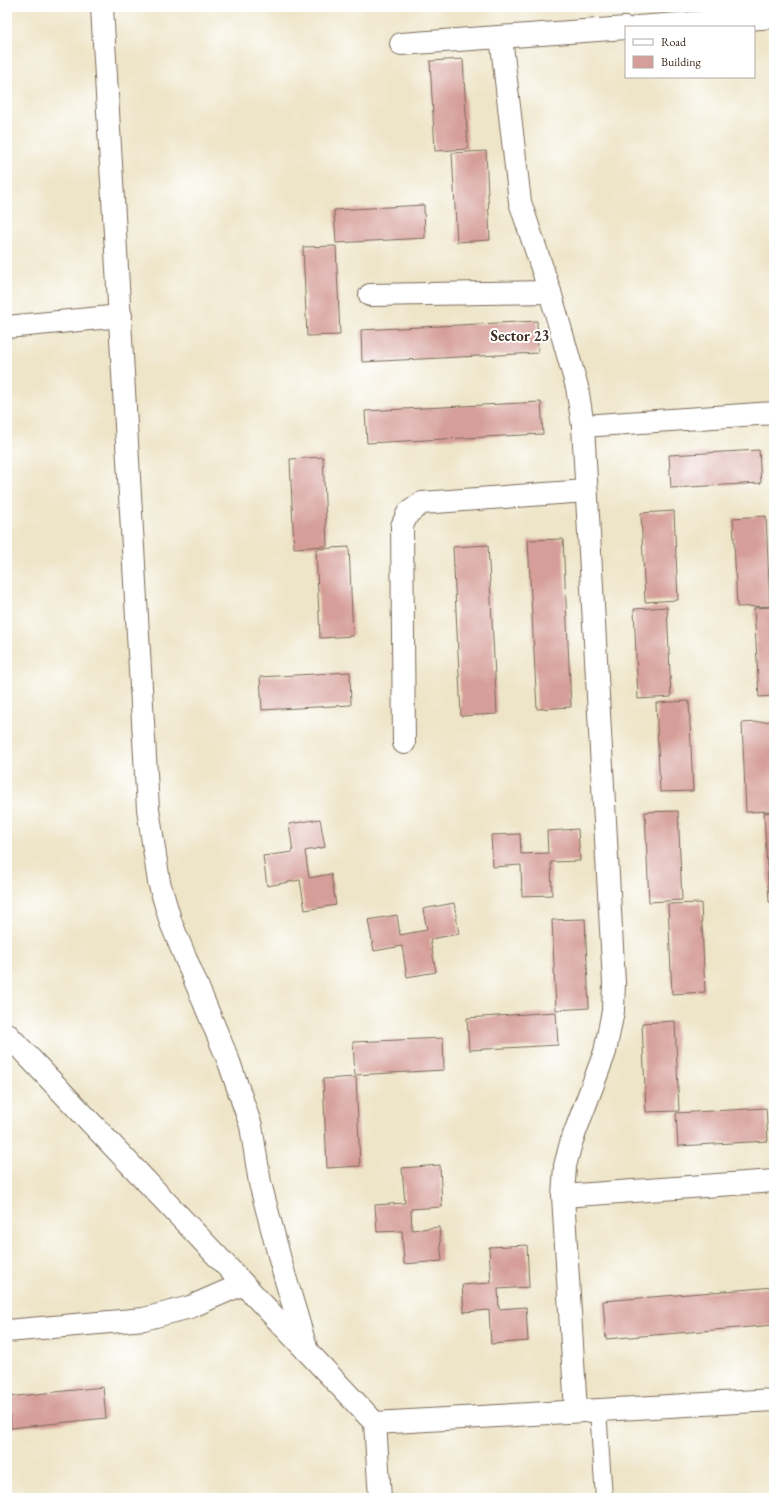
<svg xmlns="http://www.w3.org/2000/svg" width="781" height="1505" font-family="'EB Garamond',serif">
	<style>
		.building { fill: #d69e98 }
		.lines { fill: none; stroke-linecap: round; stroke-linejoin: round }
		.service-casing { stroke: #7a6b5a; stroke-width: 18 }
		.minor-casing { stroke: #7a6b5a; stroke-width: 24 }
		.service { stroke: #fff; stroke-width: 16 }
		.minor { stroke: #fff; stroke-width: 22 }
		.labels { text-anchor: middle; stroke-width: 4; stroke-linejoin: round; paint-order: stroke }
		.neighbourhood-label { font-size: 15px; font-weight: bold; fill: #3b2a1e; stroke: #fff }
	</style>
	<rect width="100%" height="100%" fill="#fff"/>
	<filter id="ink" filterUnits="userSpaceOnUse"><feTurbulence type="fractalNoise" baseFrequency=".025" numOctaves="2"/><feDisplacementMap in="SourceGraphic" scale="8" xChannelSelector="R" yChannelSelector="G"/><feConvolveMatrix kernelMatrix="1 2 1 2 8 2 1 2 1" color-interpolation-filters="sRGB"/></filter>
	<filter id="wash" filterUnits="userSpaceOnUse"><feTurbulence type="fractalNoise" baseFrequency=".012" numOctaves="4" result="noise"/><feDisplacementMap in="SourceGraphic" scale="16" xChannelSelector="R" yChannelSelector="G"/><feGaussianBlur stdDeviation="0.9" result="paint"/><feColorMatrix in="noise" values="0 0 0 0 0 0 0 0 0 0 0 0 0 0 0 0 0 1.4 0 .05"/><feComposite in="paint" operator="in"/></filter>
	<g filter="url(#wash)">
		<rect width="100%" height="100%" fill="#eee5c8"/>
		<g id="blocks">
			<g class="building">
				<polygon points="463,59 468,149 435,151 430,61"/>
				<polygon points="486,151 490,240 457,242 452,153"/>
				<polygon points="424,205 425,238 336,243 334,210"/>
				<polygon points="336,246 340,335 307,336 303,247"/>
				<polygon points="537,321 538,353 362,362 361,330"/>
				<polygon points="541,402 543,434 367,443 365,411"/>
				<polygon points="759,450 761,483 671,488 669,455"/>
				<polygon points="323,457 327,546 294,548 290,459"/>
				<polygon points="674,511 678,600 645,602 641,513"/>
				<polygon points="766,516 770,606 737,607 733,518"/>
				<polygon points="563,539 571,707 537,709 528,540"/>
				<polygon points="488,545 497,714 461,716 453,547"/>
				<polygon points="349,547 353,636 320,638 316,549"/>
				<polygon points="667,607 671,697 638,699 634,609"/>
				<polygon points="774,607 774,696 759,697 754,608"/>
				<polygon points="350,672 351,705 262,710 260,677"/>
				<polygon points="689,701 693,791 660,792 656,703"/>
				<polygon points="774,721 774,811 746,812 742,723"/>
				<polygon points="678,811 682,900 649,902 645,812"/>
				<polygon points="774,812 774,902 769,902 764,813"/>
				<polygon points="320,819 325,847 305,851 309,878 331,874 336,905 305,910 300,880 267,886 263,856 293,852 289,824"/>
				<polygon points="578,829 580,861 551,862 552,895 522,896 521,865 493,867 491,835 520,834 521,854 548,853 547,831"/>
				<polygon points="454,903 459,934 430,939 436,972 407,977 402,946 374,951 368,920 397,915 400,935 427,930 423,909"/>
				<polygon points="701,903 705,992 672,994 668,904"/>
				<polygon points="585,919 589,1008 556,1010 552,920"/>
				<polygon points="772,926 774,926 774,943 773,943"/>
				<polygon points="556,1012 558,1045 469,1050 467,1018"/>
				<polygon points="675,1021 679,1111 646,1112 642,1023"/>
				<polygon points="443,1038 444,1070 355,1075 353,1042"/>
				<polygon points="356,1077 360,1166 327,1168 323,1079"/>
				<polygon points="766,1108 768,1141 678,1146 676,1113"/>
				<polygon points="440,1165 442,1207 411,1209 412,1230 439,1227 442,1261 404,1264 402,1231 377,1232 375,1205 405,1203 402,1168"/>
				<polygon points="527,1245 529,1287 498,1289 499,1309 526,1307 528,1341 491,1344 489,1310 464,1312 462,1285 491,1283 489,1247"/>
				<polygon points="774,1287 774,1325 606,1339 603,1301"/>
				<polygon points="103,1387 106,1418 11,1428 8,1397"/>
			</g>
		</g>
	</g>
	<g filter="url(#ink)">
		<use href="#blocks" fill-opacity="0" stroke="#7a6b5a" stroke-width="1"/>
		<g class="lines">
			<g class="service-casing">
				<polyline id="service" points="598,1410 604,1498"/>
			</g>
			<g class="minor-casing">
				<g id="minor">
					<polyline points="102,7 148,809 159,882 171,923 229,1062 251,1126 260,1183 282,1267 307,1351"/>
					<polyline points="638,27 774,17"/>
					<polyline points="501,37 520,202 550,292 577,387 583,426 614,983 613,1011 605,1052 571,1143 565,1166 563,1196 576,1411"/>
					<polyline points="401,44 626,28"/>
					<polyline points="370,295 550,292"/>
					<polyline points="7,327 121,316"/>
					<polyline points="583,426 774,413"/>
					<polyline points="404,743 402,526 408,513 422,503 586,491"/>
					<polyline points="7,1034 375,1423 380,1498"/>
					<polyline points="563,1196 774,1181"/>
					<polyline points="7,1331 144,1319 190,1307 243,1284"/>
					<polyline points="375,1423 774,1400"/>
				</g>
			</g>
			<use href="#service" class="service"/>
			<use href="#minor" class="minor"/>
		</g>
	</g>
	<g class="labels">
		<g class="neighbourhood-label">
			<text x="520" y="341">Sector 23</text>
		</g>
	</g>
	<rect width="781" height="1505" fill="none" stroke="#fff" stroke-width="24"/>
	<rect x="625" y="26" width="130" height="52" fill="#ffffff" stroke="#b1aaa5"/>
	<rect x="633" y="39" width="20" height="6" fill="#ffffff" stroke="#b1aaa5"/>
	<text x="661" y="46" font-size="12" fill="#3b2a1e">Road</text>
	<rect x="633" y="56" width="20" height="12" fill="#d69e98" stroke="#b1aaa5"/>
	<text x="661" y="66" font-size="12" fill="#3b2a1e">Building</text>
</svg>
